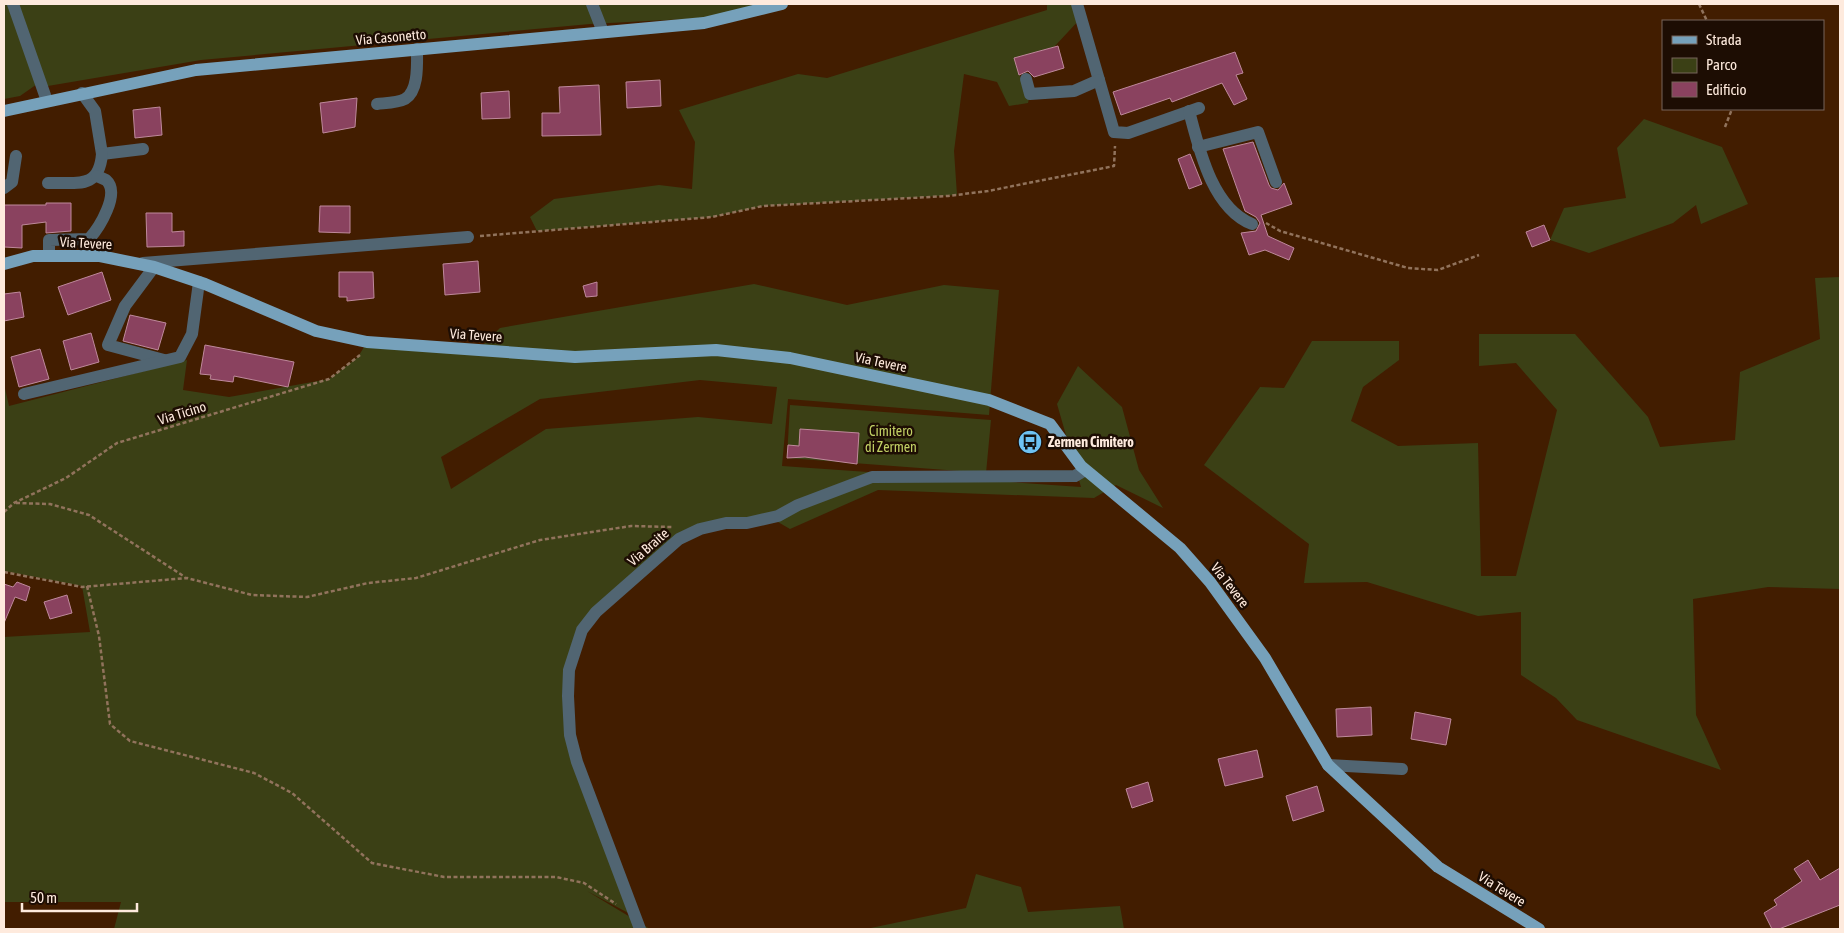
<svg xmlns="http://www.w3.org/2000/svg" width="1844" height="933" font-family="'Asap Condensed',sans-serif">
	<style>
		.green { fill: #3b4015; fill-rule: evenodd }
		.building { fill: #8a425f; stroke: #bf899c }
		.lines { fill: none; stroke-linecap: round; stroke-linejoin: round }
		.path { stroke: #91735c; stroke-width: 2.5; stroke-dasharray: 4 2.5; stroke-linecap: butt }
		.minor { stroke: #516572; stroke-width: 12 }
		.major { stroke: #76a1bb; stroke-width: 12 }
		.labels { text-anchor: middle; stroke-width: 5; stroke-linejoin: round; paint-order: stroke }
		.street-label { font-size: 14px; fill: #feeadd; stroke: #1d0d03 }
		.park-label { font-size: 14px; fill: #c2d165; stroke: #1d0d03 }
		.poi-label { font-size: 14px; font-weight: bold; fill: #feeadd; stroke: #1d0d03; text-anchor: start }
	</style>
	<rect width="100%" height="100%" fill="#421d00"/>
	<g class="green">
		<polygon points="4,4 782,4 705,18 590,24 201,60 42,87 40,82 20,96 4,99"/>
		<polygon points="1047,4 1077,4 1081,18 1054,47 1015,58 1021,80 1030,94 1028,103 1009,106 997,82 964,74 954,151 957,195 763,206 712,217 537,231 530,217 554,199 659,185 692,189 695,142 679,110 798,74 827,78 1047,10"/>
		<polygon points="1644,119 1722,147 1748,204 1701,224 1696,205 1673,223 1589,253 1550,240 1564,208 1626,198 1617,148"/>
		<polygon points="1840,277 1840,589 1768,587 1693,599 1696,715 1721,770 1577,720 1556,698 1521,675 1521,612 1478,616 1367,582 1304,583 1309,544 1204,465 1260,387 1284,388 1312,341 1399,341 1399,360 1363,387 1351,421 1398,446 1478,443 1481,576 1516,576 1557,410 1516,363 1479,366 1479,334 1575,334 1648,417 1660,447 1735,440 1740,372 1820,339 1815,278"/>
		<path d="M754,284L847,305L944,285L999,290L989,415L788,399L782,466L1081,487L1057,404L1078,366L1122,407L1139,470L1163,508L1116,485L1094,498L878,490L790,529L771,518L700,529L596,612L574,649L570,735L634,916L587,891L650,929H114L121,902H4V637L90,632L82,586L4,571V384L9,406L187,360L183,390L229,397L329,379L358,357L367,342L478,350L500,328ZM700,380L777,387L772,424L698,417L546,429L451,489L441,457L540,399Z"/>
		<polygon points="790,405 991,420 986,473 787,458"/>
		<polygon points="976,874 1021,887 1028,912 1120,906 1124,929 866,929 966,908"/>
	</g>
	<g class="building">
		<polygon points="1058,46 1064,68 1034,77 1028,71 1019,75 1014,58"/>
		<polygon points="1235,52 1243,73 1236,75 1247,99 1234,105 1222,83 1172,102 1170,98 1121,115 1113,92"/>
		<polygon points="660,80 661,106 627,108 626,82"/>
		<polygon points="599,85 601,135 542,136 542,113 560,113 559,87"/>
		<polygon points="509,91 510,118 482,119 481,93"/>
		<polygon points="357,98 355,127 323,133 320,103"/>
		<polygon points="160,107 162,135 135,138 133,110"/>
		<polygon points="1253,142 1269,185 1271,188 1278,190 1284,183 1292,204 1261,215 1268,236 1294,248 1289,260 1265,250 1249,255 1241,233 1256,231 1260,223 1256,217 1245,211 1223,149"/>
		<polygon points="1190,154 1202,184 1189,189 1178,159"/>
		<polygon points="46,203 71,203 71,231 46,233 46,222 22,225 22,248 4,247 4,205 46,205"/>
		<polygon points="320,206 350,206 350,233 319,232"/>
		<polygon points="146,213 172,213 172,232 184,231 184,246 147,247"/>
		<polygon points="1544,225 1550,240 1532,247 1526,232"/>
		<polygon points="478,261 480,292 445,295 443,264"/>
		<polygon points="102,272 111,300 68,315 58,287"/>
		<polygon points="339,272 373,272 374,298 347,301 347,297 339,297"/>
		<polygon points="597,282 597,296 586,297 583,286"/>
		<polygon points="20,292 24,317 4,321 4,294"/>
		<polygon points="130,315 166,323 158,350 123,341"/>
		<polygon points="91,333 99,362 71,370 63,341"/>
		<polygon points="205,345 294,362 288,387 234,376 233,382 210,379 211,375 200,374"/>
		<polygon points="40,349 49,379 19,387 11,357"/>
		<polygon points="800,429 859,433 857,464 805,457 787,458 788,445 799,446"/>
		<polygon points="17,582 30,587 26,601 15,597 4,623 4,584 13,587"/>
		<polygon points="67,595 72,613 50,619 44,602"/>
		<polygon points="1371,707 1372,735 1337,737 1336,709"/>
		<polygon points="1415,712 1451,719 1446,745 1411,739"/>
		<polygon points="1257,750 1263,777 1225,786 1218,759"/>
		<polygon points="1148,782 1153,801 1132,808 1126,789"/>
		<polygon points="1317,786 1324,811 1293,821 1286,796"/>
		<polygon points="1808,860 1820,880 1840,868 1840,905 1779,929 1772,929 1764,913 1777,905 1774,900 1802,881 1794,869"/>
	</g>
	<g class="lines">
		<g class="path">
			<polyline points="1699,4 1707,21"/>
			<polyline points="1725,127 1732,109"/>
			<polyline points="1266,223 1280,231 1408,268 1438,270 1479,255"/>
			<polyline points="480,236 712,217 763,206 948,196 988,191 1114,166 1115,146"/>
			<polyline points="16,503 50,504 89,515 185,577"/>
			<polyline points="4,512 14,503 66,478 117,443 329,379 360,355"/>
			<polyline points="4,572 82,587 187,578 252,595 307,597 368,583 416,578 540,540 631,526 672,527"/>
			<polyline points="87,586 99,636 110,724 130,741 254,773 292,793 372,863 444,877 556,877 584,883 616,904"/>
		</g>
		<g class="minor">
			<polyline points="13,4 47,101"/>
			<polyline points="592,4 603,32"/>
			<polyline points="1077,4 1114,132 1128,133 1199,108"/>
			<polyline points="1026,79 1030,94 1074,91 1099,80"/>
			<polyline points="82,93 95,111 102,154 143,149"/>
			<path d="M377,104C385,103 397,103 405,99C419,91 417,63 417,49"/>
			<path d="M1189,111C1199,149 1212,208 1252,224"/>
			<polyline points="1198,147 1258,132 1276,182"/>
			<path d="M48,183C77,182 99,190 102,154"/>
			<polyline points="4,188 12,182 16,156"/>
			<path d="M49,256V240L89,239C99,228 121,193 106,180L97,176"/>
			<polyline points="143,263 468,237"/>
			<polyline points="154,267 125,306 108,345 164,360"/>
			<polyline points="24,394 180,357 192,334 199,282"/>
			<polyline points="1328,765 1402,769"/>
			<polyline points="640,929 577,762 570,735 568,696 569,670 582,630 596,612 679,539 700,529 726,523 747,523 778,516 798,505 872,477 1075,476 1085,470"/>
		</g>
		<g class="major">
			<polyline points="4,111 196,70 704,23 782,4"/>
			<polyline points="4,264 33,256 100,256 154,267 205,284 316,331 367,342 575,357 716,350 790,358 989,400 1050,424 1081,466 1180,548 1210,582 1265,658 1328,765 1438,867 1539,929"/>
		</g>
	</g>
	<defs>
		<g id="bus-disc" transform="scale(1.25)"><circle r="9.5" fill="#6ec2f3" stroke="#1d0d03"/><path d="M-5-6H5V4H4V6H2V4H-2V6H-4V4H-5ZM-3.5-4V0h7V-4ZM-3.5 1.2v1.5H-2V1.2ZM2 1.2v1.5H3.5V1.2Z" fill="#111"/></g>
	</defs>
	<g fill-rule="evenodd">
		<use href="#bus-disc" x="1030" y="442"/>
	</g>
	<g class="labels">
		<g class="street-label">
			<text transform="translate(391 37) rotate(-5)" y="5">Via Casonetto</text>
			<text transform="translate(86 243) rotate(3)" y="5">Via Tevere</text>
			<text transform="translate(476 335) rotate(4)" y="5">Via Tevere</text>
			<text transform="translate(881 362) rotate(12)" y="5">Via Tevere</text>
			<text transform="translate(182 413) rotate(-17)" y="5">Via Ticino</text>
			<text transform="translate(648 547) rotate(-41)" y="5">Via Braite</text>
			<text transform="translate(1230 585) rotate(52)" y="5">Via Tevere</text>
			<text transform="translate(1502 889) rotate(32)" y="5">Via Tevere</text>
		</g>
		<g class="park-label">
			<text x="891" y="436">Cimitero<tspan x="891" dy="16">di Zermen</tspan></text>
		</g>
		<g class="poi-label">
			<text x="1048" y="447">Zermen Cimitero</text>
		</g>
	</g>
	<rect width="1844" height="933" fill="none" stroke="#feeadd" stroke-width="10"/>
	<rect x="1662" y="20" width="162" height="90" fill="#1d0d03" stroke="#77655a"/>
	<rect x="1672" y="36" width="25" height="8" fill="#76a1bb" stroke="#77655a"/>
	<text x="1706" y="45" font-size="15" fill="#feeadd">Strada</text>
	<rect x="1672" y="58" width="25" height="15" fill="#3b4015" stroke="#77655a"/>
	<text x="1706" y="70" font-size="15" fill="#feeadd">Parco</text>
	<rect x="1672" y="82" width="25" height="15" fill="#8a425f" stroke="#77655a"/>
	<text x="1706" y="95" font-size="15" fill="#feeadd">Edificio</text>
	<path d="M22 903v8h115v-8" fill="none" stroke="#feeadd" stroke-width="2.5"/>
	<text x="30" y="903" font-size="15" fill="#feeadd" stroke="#1d0d03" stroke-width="4" paint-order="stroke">50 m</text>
</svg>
